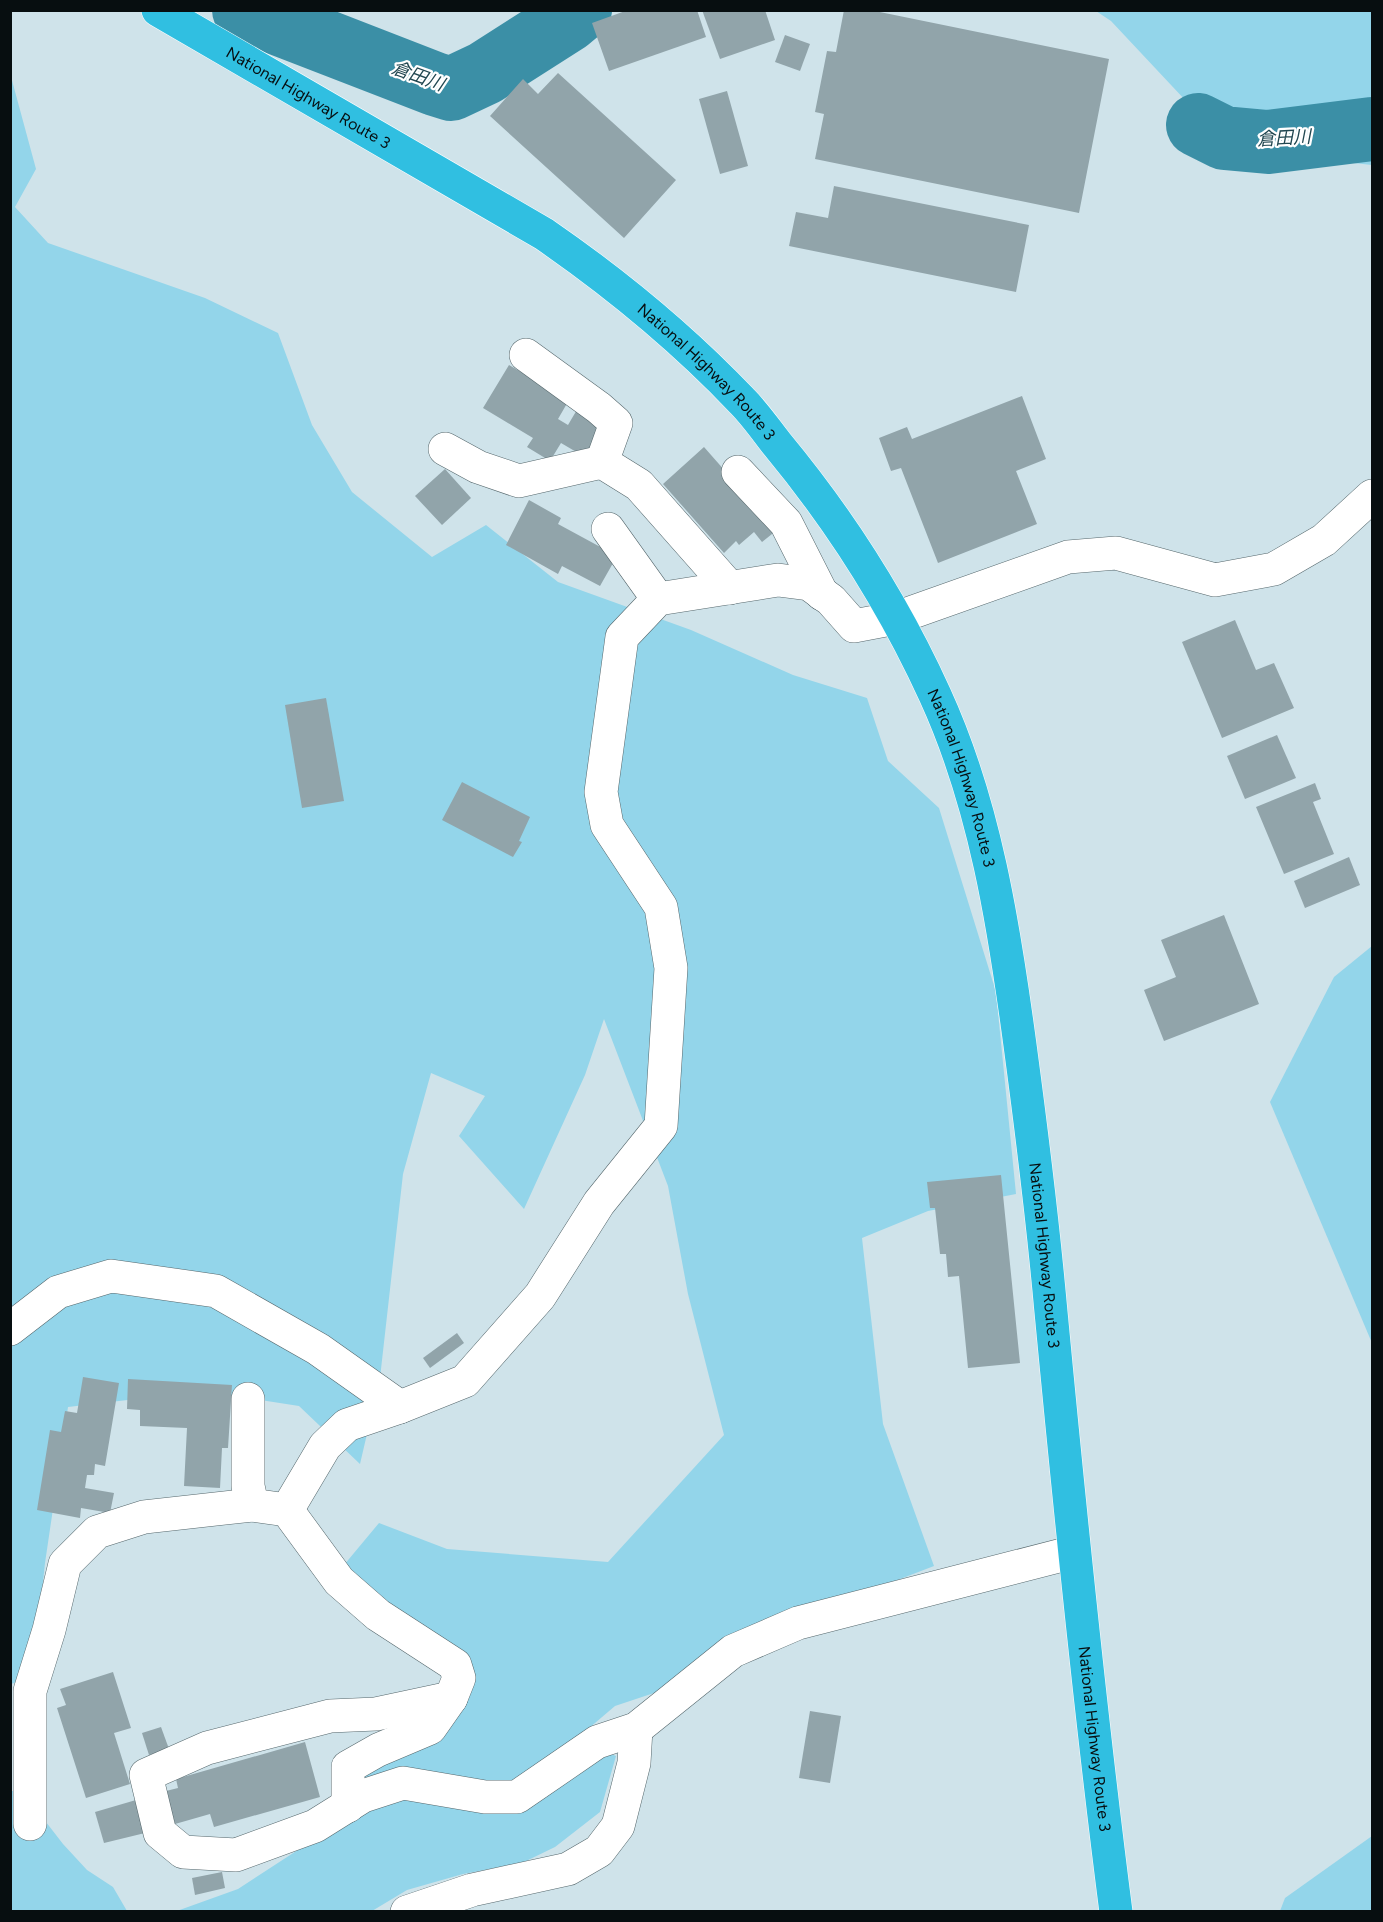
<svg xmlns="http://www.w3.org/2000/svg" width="1383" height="1922" font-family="Figtree,'Noto Sans JP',sans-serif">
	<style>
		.green { fill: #93d5ea }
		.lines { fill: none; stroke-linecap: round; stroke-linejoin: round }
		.river { stroke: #3b8fa6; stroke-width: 64 }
		.building { fill: #91a4aa }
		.minor-casing { stroke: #55676c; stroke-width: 34 }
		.highway-casing { stroke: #fff; stroke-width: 34 }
		.minor { stroke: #fff; stroke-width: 33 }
		.highway { stroke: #30bfe1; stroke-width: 33 }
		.labels { text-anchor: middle; stroke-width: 4.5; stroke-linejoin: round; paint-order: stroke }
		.street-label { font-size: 16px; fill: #070e10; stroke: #fff }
		.water-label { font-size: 18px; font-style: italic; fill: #214751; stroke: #fff }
	</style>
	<rect width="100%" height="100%" fill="#cfe3ea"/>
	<g class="green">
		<polygon points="1096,11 1372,11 1372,165 1232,150 1111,21"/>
		<polygon points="10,73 36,169 15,207 48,243 205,298 278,333 312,425 352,492 432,557 486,525 558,582 691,630 793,675 867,698 888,761 939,808 996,992 1016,1194 928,1211 862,1238 883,1424 934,1566 775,1627 666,1689 615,1706 548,1763 516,1784 356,1781 464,1698 388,1608 344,1565 379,1523 447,1549 608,1562 724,1435 688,1294 668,1186 604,1019 585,1075 524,1209 459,1136 485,1096 431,1073 403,1174 380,1378 360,1464 299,1406 204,1391 68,1407 45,1563 40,1611 20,1681 11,1684"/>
		<polygon points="1372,946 1372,1343 1270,1102 1334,977"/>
		<polygon points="601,1750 616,1756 600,1812 555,1847 522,1863 463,1874 407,1890 372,1911 174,1912 238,1889 364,1807 401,1795 482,1809"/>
		<polygon points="11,1791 22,1791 63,1844 87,1870 113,1887 127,1911 11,1912"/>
		<polygon points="1372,1836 1372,1911 1280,1911 1285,1898"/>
	</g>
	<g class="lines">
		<g class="river">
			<polyline points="244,10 435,84 451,89 485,73 568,20 580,10"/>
			<polyline points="1198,125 1224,138 1268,142 1372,129"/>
		</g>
	</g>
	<g class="building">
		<polygon points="628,10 697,10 706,37 609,71 592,23"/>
		<polygon points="702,10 765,10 775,40 720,59"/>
		<polygon points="844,10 870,10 1109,59 1079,213 815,159 824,114 815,112 827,51 836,52"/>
		<polygon points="785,35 810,44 800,71 775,62"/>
		<polygon points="558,73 676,180 624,238 490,116 523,79 538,94"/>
		<polygon points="727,91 748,166 720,174 699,99"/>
		<polygon points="834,186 1029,225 1016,292 789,246 796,212 828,218"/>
		<polygon points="509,365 569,400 558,419 568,425 578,408 609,427 590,460 561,443 550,461 527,447 533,438 483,408"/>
		<polygon points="1022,396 1046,459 1016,471 1037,524 938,563 901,468 891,471 879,438 907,427 912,439"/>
		<polygon points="704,447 777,530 762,542 754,532 739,545 736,541 724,553 663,484"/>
		<polygon points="445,469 471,498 442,525 415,496"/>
		<polygon points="529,500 561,518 558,524 617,556 600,586 562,566 558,574 506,545"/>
		<polygon points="1235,620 1256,670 1274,663 1294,708 1222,738 1182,642"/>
		<polygon points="326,698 344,801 302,808 285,705"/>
		<polygon points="1277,735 1296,778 1245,799 1227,756"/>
		<polygon points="462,782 530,817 519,841 522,842 513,857 442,820"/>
		<polygon points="1315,783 1321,799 1313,802 1334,854 1284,874 1256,807"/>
		<polygon points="1349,857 1360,885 1305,908 1294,881"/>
		<polygon points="1224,915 1259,1004 1164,1041 1144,990 1176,977 1161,940"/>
		<polygon points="1001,1175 1020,1363 968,1368 959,1276 948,1277 946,1254 940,1254 935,1208 930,1208 927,1182"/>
		<polygon points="457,1333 464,1343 430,1368 423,1358"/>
		<polygon points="83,1377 119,1383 105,1466 95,1464 94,1475 87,1475 85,1488 114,1493 110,1513 81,1508 80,1518 37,1510 50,1430 61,1432 65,1411 77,1413"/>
		<polygon points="128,1379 232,1385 228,1448 222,1448 220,1488 184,1486 187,1428 140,1426 140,1410 127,1409"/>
		<polygon points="113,1672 131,1728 114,1733 130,1784 86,1798 57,1708 66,1705 60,1689"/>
		<polygon points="810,1711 841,1716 830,1783 799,1778"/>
		<polygon points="161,1727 169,1749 149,1755 142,1733"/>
		<polygon points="305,1742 320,1797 214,1827 210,1814 175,1824 166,1791 178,1788 176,1779"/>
		<polygon points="136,1800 145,1833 104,1843 95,1812"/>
		<polygon points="222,1872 225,1888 195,1895 192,1878"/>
	</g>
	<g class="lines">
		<g class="minor-casing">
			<g id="minor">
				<polyline points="526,355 599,408 616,423 602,462"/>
				<polyline points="445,449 478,467 519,481 602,462 639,485 730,588"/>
				<polyline points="738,472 786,523 822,594"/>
				<polyline points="608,529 658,599"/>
				<polyline points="10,1329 58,1292 111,1276 216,1291 318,1349 400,1407 347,1425 325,1446 287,1510"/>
				<polyline points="248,1399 248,1486 252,1505 287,1510 339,1581 378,1615 455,1665 459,1678 451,1698 376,1714 330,1716 207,1748 146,1775 160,1833 183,1852 236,1855 315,1826 363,1796 403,1783 485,1797 517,1797 597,1742 636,1729 733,1651 798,1623 1074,1552"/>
				<polyline points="400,1407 465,1381 540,1296 599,1203 661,1126 671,968 661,907 607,825 601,792 622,637 658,599 778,580 809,584 831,600 854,626 896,618 1068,557 1116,553 1215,580 1274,569 1324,540 1372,496"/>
				<polyline points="348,1806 348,1767 378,1750 430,1728 451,1698"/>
				<polyline points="30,1824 30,1691 49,1630 65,1564 97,1532 144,1517 252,1505"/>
				<polyline points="407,1912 472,1890 568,1869 599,1851 618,1826 634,1763 636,1729"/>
			</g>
		</g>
		<g class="highway-casing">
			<g id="highway">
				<path id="s1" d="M158,10L544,234C615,283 682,338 742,401C755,414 766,430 777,444C840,520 894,605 935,695C985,804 1004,926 1020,1045C1032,1134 1043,1223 1051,1312C1070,1512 1090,1712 1116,1912"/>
			</g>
		</g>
		<use href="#minor" class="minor"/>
		<use href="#highway" class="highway"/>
	</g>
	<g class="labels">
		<g class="street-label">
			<text dy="6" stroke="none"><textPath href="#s1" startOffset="174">National Highway Route 3</textPath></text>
			<text dy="6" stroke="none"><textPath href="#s1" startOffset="660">National Highway Route 3</textPath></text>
			<text dy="6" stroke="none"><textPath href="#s1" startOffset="1146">National Highway Route 3</textPath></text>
			<text dy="6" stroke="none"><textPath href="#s1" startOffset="1632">National Highway Route 3</textPath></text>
			<text dy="6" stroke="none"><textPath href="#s1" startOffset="2118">National Highway Route 3</textPath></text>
		</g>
		<g class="water-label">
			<text transform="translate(418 76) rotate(20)" y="6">倉田川</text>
			<text transform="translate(1284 138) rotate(-3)" y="6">倉田川</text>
		</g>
	</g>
	<rect width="1383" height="1922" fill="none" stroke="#070e10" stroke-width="24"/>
</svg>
